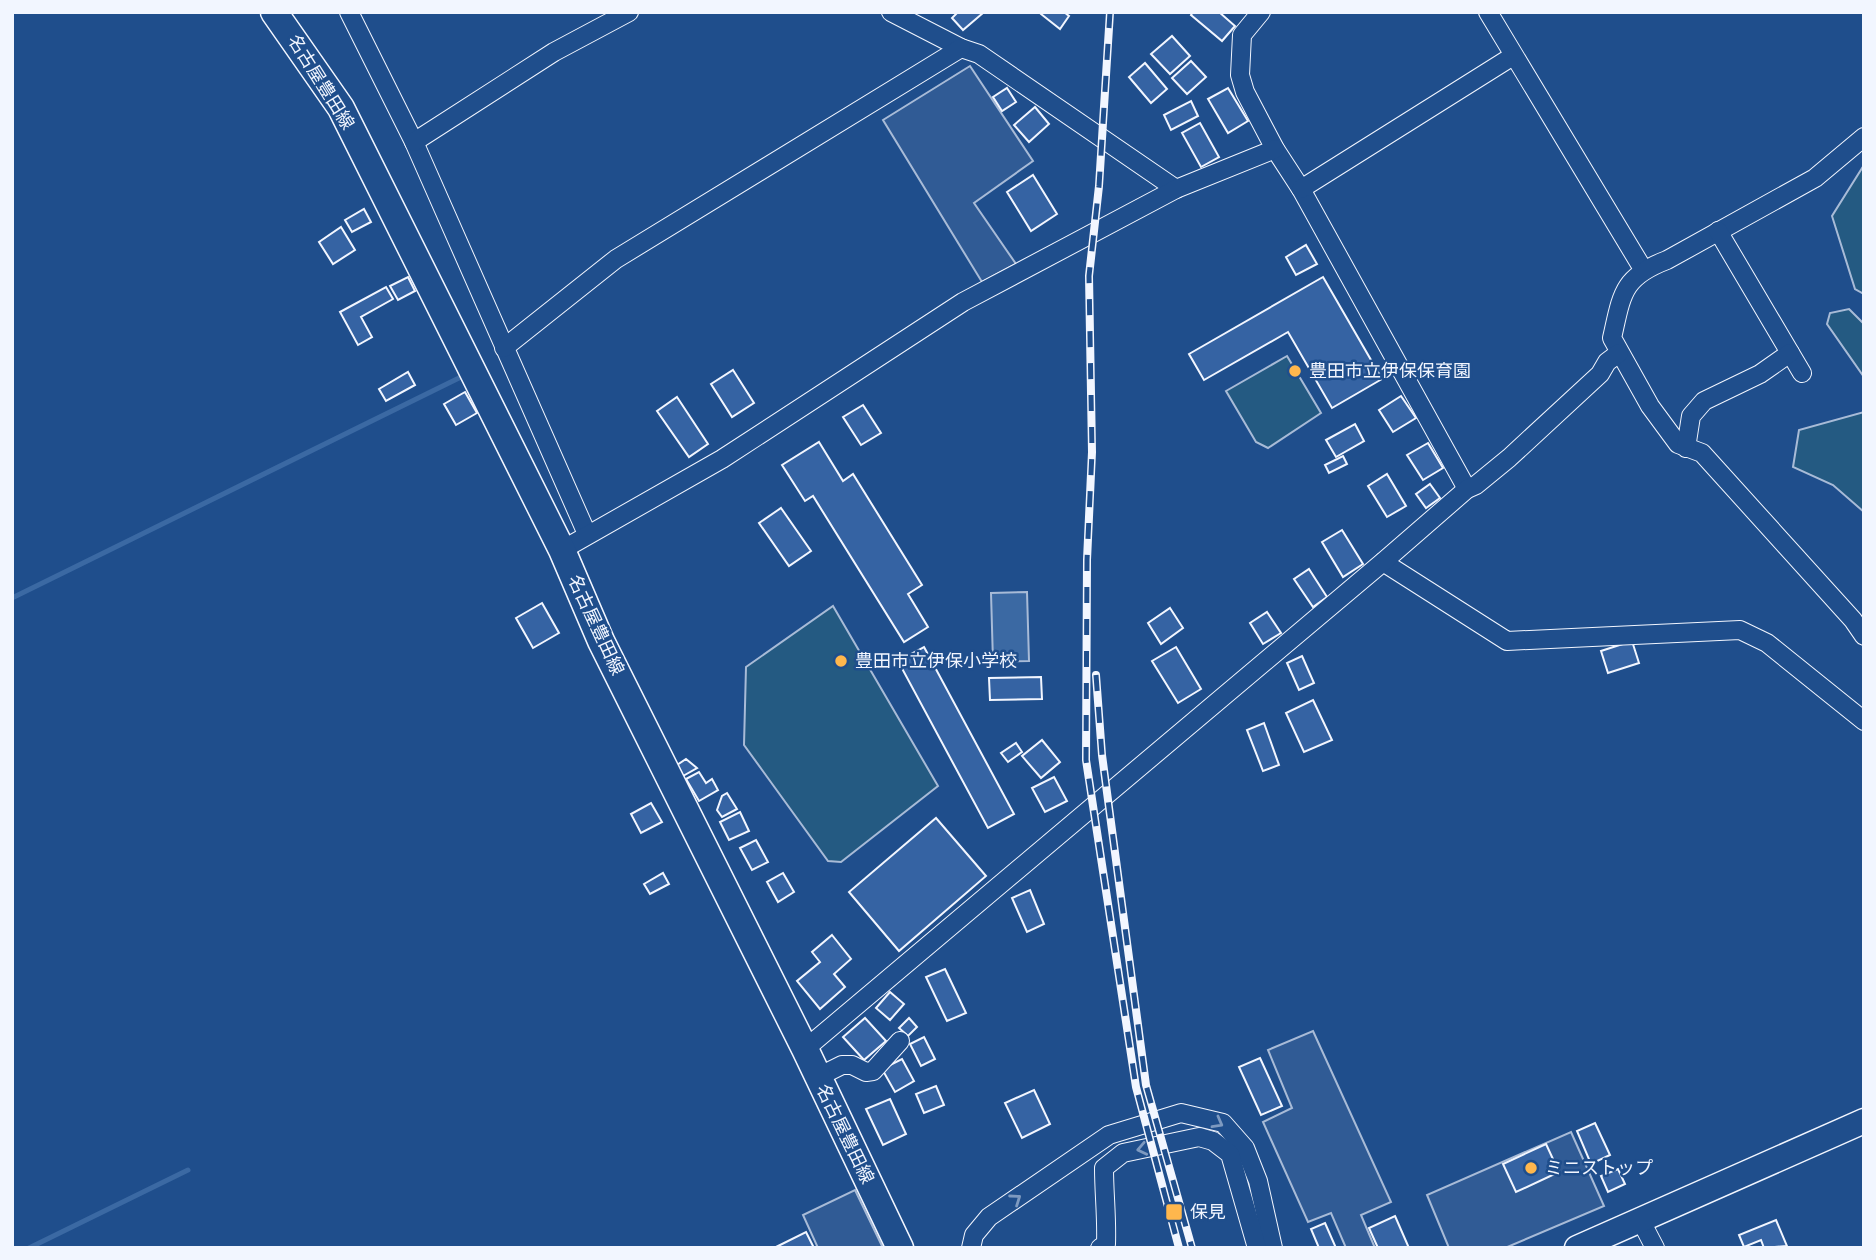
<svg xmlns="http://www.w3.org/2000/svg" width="1876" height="1260" font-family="'Work Sans','Noto Sans JP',sans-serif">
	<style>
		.green { fill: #245a82; stroke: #a8bbd7; stroke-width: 2 }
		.parking { fill: #305b95; stroke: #a8bbd7; stroke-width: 2 }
		.water { fill: #3b69a3; stroke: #a8bbd7; stroke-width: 2 }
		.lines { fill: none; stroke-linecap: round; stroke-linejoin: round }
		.stream { stroke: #3b69a3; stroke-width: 5 }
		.building { fill: #3563a3; stroke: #f2f6ff; stroke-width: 2 }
		.street-casing { stroke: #f2f6ff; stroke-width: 20 }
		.secondary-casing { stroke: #f2f6ff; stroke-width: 27 }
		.primary-casing { stroke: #f2f6ff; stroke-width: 29 }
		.street { stroke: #1f4e8c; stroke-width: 18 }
		.secondary { stroke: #1f4e8c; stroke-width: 24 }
		.primary { stroke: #1f4e8c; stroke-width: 26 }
		.rail-casing { stroke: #f2f6ff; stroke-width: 8 }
		.rail { stroke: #1f4e8c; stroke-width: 5; stroke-dasharray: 16; stroke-linecap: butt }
		.oneway { stroke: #7e9ac0 }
		.poi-dot { fill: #ffb74d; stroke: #1f4e8c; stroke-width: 2.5 }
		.labels { text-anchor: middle; stroke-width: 5; stroke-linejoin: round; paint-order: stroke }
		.street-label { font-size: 18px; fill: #f2f6ff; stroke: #1f4e8c }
		.poi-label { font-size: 18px; fill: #f2f6ff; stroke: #1f4e8c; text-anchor: start }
	</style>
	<rect width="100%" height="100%" fill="#1f4e8c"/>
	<g class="green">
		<polygon points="1864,165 1864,294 1855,289 1832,216"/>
		<polygon points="1849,309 1864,324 1864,377 1827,324 1830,313"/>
		<polygon points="1287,356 1321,413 1268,448 1256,442 1226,391"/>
		<polygon points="1864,412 1864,512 1833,485 1793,467 1799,430"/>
		<polygon points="833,606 938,786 841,862 828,861 744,745 746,667"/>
	</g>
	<g class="parking">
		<polygon points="970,66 1033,161 974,203 1016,264 982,282 883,120"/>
		<polygon points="1313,1031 1391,1202 1361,1215 1375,1248 1346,1248 1331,1213 1308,1222 1263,1122 1292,1108 1268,1050"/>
		<polygon points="1571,1132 1604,1206 1505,1248 1449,1248 1427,1195"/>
		<polygon points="855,1190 883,1248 818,1248 803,1215"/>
	</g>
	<polygon class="water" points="1027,592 1029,661 993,662 991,593"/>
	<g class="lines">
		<g class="stream">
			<polyline points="12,598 461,377"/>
			<polyline points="29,1248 188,1170"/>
		</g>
	</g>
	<g class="building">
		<polygon points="958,12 982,12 983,13 963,30 952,18"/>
		<polygon points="1042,12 1064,12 1069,16 1060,29 1041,14"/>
		<polygon points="1193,12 1219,12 1235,26 1222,41 1191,15"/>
		<polygon points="1172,36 1190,56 1170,74 1151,54"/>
		<polygon points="1191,61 1206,77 1187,94 1172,78"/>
		<polygon points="1145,63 1167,89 1151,103 1129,77"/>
		<polygon points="1007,88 1016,102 1002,111 993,97"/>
		<polygon points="1228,88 1248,121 1228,133 1208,99"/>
		<polygon points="1191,101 1198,116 1171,130 1164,115"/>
		<polygon points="1035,107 1049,124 1029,142 1014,125"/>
		<polygon points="1200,123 1219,157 1201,167 1182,133"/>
		<polygon points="1033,175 1057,214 1031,231 1007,192"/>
		<polygon points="364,209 371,222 352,232 345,220"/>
		<polygon points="341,227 355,250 333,264 319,242"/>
		<polygon points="1306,245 1317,264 1296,275 1286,257"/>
		<polygon points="408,277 415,291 398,300 390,286"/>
		<polygon points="1323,277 1382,379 1332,408 1288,332 1204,380 1189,354"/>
		<polygon points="386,287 393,299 361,317 372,337 358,345 340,312"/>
		<polygon points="733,370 754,403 732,417 711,384"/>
		<polygon points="408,372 415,385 386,401 379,389"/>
		<polygon points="465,392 477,413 456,425 444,404"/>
		<polygon points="1401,396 1416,418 1393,432 1379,410"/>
		<polygon points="677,397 708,444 689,457 657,411"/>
		<polygon points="863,405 881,433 861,445 843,417"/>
		<polygon points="1355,424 1364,441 1336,457 1326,440"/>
		<polygon points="819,442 843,481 853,474 922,585 908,594 928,627 904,642 813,496 805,501 782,465"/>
		<polygon points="1428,443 1443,468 1423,480 1407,455"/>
		<polygon points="1343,456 1347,464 1329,473 1325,465"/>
		<polygon points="1387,474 1406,506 1387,517 1368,486"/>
		<polygon points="1430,484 1440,498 1426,508 1416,494"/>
		<polygon points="781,508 811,551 789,566 759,523"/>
		<polygon points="1342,530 1363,564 1343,577 1322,542"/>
		<polygon points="1309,569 1327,597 1313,607 1294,579"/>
		<polygon points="542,603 559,633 533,648 516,618"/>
		<polygon points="1170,608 1183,628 1161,644 1148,623"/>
		<polygon points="1267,612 1281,633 1263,644 1250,623"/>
		<polygon points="1632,641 1639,663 1608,673 1601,651"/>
		<polygon points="924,647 1014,814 988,828 898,661"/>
		<polygon points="1176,647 1201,689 1178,703 1152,661"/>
		<polygon points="1302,656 1314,683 1299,690 1287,663"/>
		<polygon points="1041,677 1042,699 990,700 989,678"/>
		<polygon points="1313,700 1332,740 1304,752 1286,713"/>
		<polygon points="1264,723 1279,765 1263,771 1247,730"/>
		<polygon points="1042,740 1060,762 1041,778 1022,756"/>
		<polygon points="1016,743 1022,752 1008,762 1001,753"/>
		<polygon points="686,759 697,768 683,776 677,765"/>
		<polygon points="699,772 706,783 712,779 718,790 699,801 686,779"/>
		<polygon points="1054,777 1067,801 1045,812 1032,788"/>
		<polygon points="727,793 737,809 722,817 717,810 722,796"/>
		<polygon points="651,803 662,822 641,833 631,814"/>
		<polygon points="740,812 749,831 729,840 720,822"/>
		<polygon points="936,818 986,876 899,951 849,892"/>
		<polygon points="756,840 768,862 752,870 740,848"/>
		<polygon points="663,873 669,884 650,894 644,884"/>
		<polygon points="783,873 794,892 778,902 767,882"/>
		<polygon points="1030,890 1044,924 1027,932 1012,898"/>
		<polygon points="832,935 851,959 834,974 845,987 820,1009 797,981 820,962 812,952"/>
		<polygon points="945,969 966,1013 947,1021 926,977"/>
		<polygon points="890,992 904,1004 890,1020 876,1008"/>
		<polygon points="865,1018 886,1041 864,1060 843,1037"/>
		<polygon points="909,1018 917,1027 908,1036 899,1028"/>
		<polygon points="924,1037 935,1059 921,1066 910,1044"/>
		<polygon points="1260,1058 1282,1106 1261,1115 1239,1067"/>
		<polygon points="902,1059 914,1081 895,1092 882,1069"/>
		<polygon points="936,1086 944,1105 924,1113 916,1094"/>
		<polygon points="1034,1090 1050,1124 1022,1138 1005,1103"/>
		<polygon points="890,1099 906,1134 883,1145 866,1109"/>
		<polygon points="1595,1123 1610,1155 1591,1164 1577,1131"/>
		<polygon points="1546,1144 1559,1172 1516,1192 1503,1164"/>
		<polygon points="1618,1169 1625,1184 1608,1192 1601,1176"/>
		<polygon points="1395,1216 1409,1248 1378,1248 1369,1228"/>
		<polygon points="1776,1220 1787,1246 1764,1248 1761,1240 1744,1247 1739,1235"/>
		<polygon points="1325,1223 1336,1248 1319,1248 1311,1229"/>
		<polygon points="806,1232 814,1248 774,1248"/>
	</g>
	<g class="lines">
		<g class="street-casing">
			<g id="street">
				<polyline points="349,12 414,142 587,534"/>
				<polyline points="891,12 961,48 979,54 1176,189"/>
				<polyline points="1261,12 1242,35 1240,75 1245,92 1275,149 1301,189 1467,489"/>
				<polyline points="1488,12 1643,269"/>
				<path d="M1864,137L1815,178L1667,260C1622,277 1622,294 1612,338L1650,406L1678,444L1702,453L1853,620L1864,636"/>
				<polyline points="414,142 554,52 629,12"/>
				<polyline points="1301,189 1513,56"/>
				<polyline points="1718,231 1802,373"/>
				<polyline points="504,348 616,259 961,48"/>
				<polyline points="1686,448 1691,416 1704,401 1760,374 1790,353"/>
				<polyline points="562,550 722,459 963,302 1176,189 1275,149"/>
				<polyline points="1383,562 1507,641 1740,630 1767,643 1864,721"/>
				<polyline points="805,1049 1383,562 1467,489 1476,485 1509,458 1600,374 1607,362 1619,353"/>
				<polyline points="818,1077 842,1065 852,1065 866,1072 873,1071 900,1041"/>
				<polyline points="1641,1221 1655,1248"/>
				<polyline points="971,1248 974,1235 989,1217 1109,1135 1181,1113 1223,1123 1245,1148 1258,1181 1273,1248"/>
				<path d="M1100,1248L1106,1244C1107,1217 1104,1194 1104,1168L1123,1153L1199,1137L1213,1141L1230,1154L1257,1248"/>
			</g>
		</g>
		<g class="secondary-casing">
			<polyline id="secondary" points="1577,1248 1864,1121"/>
		</g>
		<g class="primary-casing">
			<polyline id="primary" points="274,12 341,108 562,550 601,641 805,1049 900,1248"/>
		</g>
		<use href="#street" class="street"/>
		<use href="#secondary" class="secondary"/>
		<use href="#primary" class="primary"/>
		<g class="rail-casing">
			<g id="rail">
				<polyline points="1110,12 1099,186 1089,276 1092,452 1087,560 1086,760 1136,1087 1179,1248"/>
				<polyline points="1096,675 1102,755 1146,1085 1192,1248"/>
			</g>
		</g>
		<use href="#rail" class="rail"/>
	</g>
	<defs><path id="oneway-chevron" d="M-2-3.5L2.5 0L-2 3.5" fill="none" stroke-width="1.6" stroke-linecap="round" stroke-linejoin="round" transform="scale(1.75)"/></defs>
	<g class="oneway">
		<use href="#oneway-chevron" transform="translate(1218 1123) rotate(29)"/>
		<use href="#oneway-chevron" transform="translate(1142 1149) rotate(168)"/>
		<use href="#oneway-chevron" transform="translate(1016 1199) rotate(-35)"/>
	</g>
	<g class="poi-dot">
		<circle cx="1295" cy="371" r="7"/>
		<circle cx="841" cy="661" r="7"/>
		<circle cx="1531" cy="1168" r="7"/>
		<rect x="1165" y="1203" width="18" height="18" rx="3.5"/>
	</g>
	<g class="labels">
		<g class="street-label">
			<text transform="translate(321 82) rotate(58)" y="6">名古屋豊田線</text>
			<text transform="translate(596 625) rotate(65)" y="6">名古屋豊田線</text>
			<text transform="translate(845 1134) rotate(64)" y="6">名古屋豊田線</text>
		</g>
		<g class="poi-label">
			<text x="1309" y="377">豊田市立伊保保育園</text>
			<text x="855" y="667">豊田市立伊保小学校</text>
			<text x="1545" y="1174">ミニストップ</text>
			<text x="1190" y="1218">保見</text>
		</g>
	</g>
	<rect width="1876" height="1260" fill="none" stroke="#f2f6ff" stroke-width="28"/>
</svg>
